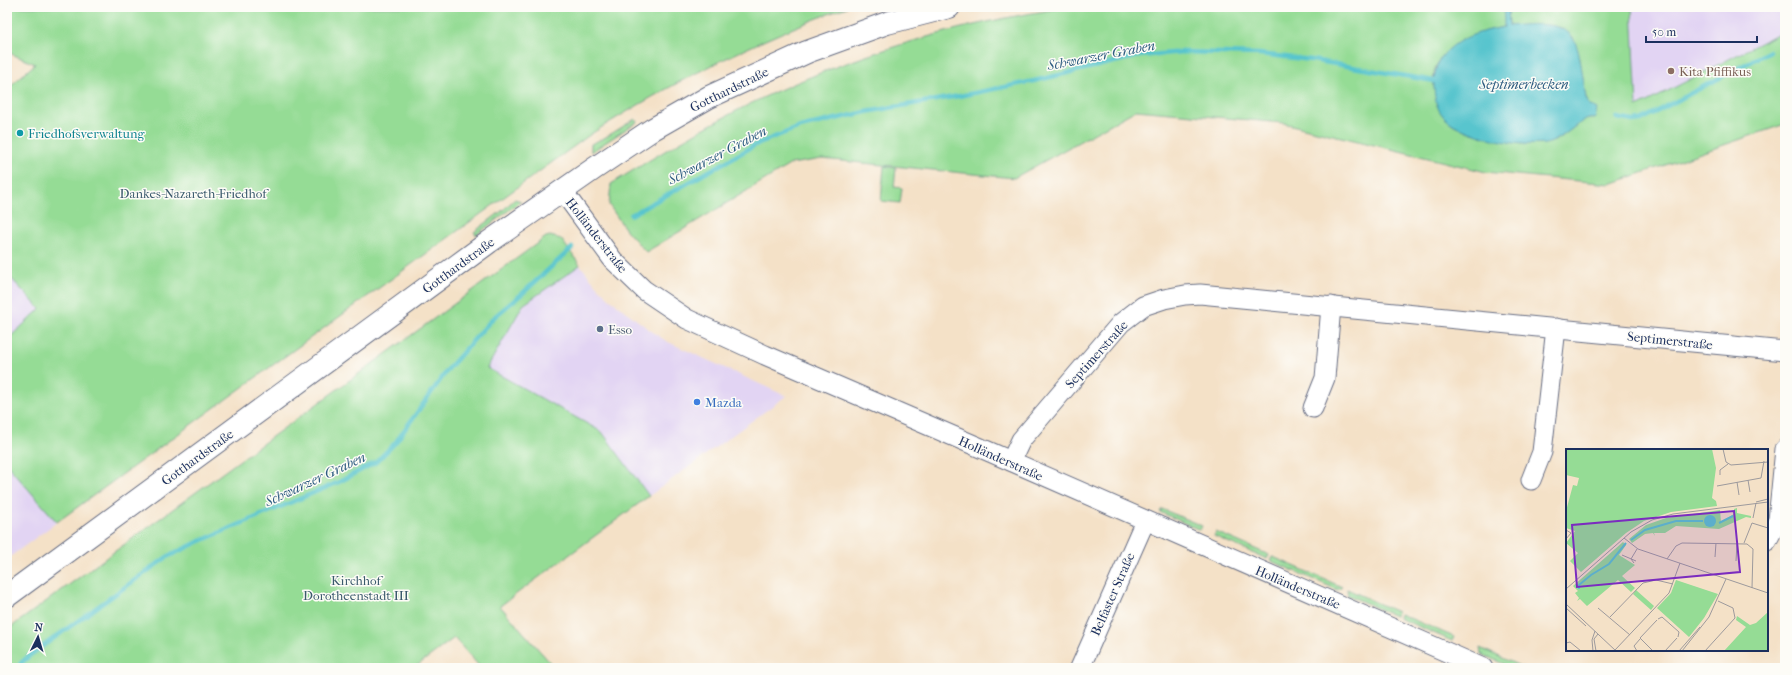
<svg xmlns="http://www.w3.org/2000/svg" width="1792" height="675" font-family="'IM FELL French Canon',serif">
	<style>
		.built { fill: #e2d4f3 }
		.green { fill: #95dc95; stroke: #58867a; fill-rule: evenodd }
		.water { fill: #58c5ce; stroke: #3a7a96 }
		.lines { fill: none; stroke-linecap: round; stroke-linejoin: round }
		.stream { stroke: #58c5ce; stroke-width: 4.5 }
		.minor-casing { stroke: #676d83; stroke-width: 21 }
		.major-casing { stroke: #676d83; stroke-width: 24 }
		.minor { stroke: #fff; stroke-width: 19 }
		.major { stroke: #fff; stroke-width: 22 }
		.education-dot { fill: #8d6e63; stroke: #fdfcf7; stroke-width: 1.5 }
		.culture-dot { fill: #0f9aa8; stroke: #fdfcf7; stroke-width: 1.5 }
		.service-dot { fill: #5c6f8a; stroke: #fdfcf7; stroke-width: 1.5 }
		.shop-dot { fill: #3f7fe0; stroke: #fdfcf7; stroke-width: 1.5 }
		.labels { text-anchor: middle; stroke-width: 3; stroke-linejoin: round; paint-order: stroke }
		.education-label { font-size: 13px; fill: #785e54; stroke: #fdfcf7; text-anchor: start }
		.street-label { font-size: 13px; fill: #1b2f5e; stroke: #fdfcf7 }
		.culture-label { font-size: 13px; fill: #0d838f; stroke: #fdfcf7; text-anchor: start }
		.park-label { font-size: 13px; fill: #3a5a6c; stroke: #fdfcf7 }
		.service-label { font-size: 13px; fill: #4e5e75; stroke: #fdfcf7; text-anchor: start }
		.shop-label { font-size: 13px; fill: #366cbe; stroke: #fdfcf7; text-anchor: start }
		.water-label { font-size: 14px; font-style: italic; fill: #2d5c80; stroke: #fdfcf7 }
		.inset-river { fill: none; stroke: #58c5ce; stroke-width: 2 }
		.inset-road { fill: none; stroke: #9d9a9d; stroke-width: 1 }
		.view { fill: #7b2cbf; fill-opacity: 0.15; stroke: #7b2cbf; stroke-width: 2 }
		.inset-edge { fill: none; stroke: #1b2f5e; stroke-width: 2 }
	</style>
	<rect width="100%" height="100%" fill="#fdfcf7"/>
	<filter id="ink" filterUnits="userSpaceOnUse"><feTurbulence type="fractalNoise" baseFrequency=".025" numOctaves="2"/><feDisplacementMap in="SourceGraphic" scale="8" xChannelSelector="R" yChannelSelector="G"/><feConvolveMatrix kernelMatrix="1 2 1 2 8 2 1 2 1" color-interpolation-filters="sRGB"/></filter>
	<filter id="wash" filterUnits="userSpaceOnUse"><feTurbulence type="fractalNoise" baseFrequency=".012" numOctaves="4" result="noise"/><feDisplacementMap in="SourceGraphic" scale="16" xChannelSelector="R" yChannelSelector="G"/><feGaussianBlur stdDeviation="0.9" result="paint"/><feColorMatrix in="noise" values="0 0 0 0 0 0 0 0 0 0 0 0 0 0 0 0 0 1.4 0 .05"/><feComposite in="paint" operator="in"/></filter>
	<g filter="url(#wash)">
		<rect width="100%" height="100%" fill="#f4e1c7"/>
		<g class="built">
			<polygon points="1632,7 1785,7 1785,31 1637,107"/>
			<polygon points="580,265 598,287 611,300 647,328 666,341 786,396 649,496 602,432 487,368 523,305"/>
			<polygon points="7,274 40,309 10,337 7,334"/>
			<polygon points="7,465 57,522 7,559"/>
		</g>
		<g class="green">
			<path d="M7,7H847C757,40 672,82 591,134L57,522L7,465V334L10,337L40,309L7,274V89L35,64L7,52Z"/>
			<path d="M1071,7H1632L1637,107L1783,31H1785V124L1610,184L1486,172L1283,123L1136,110L1014,178L822,159L791,164L646,252L626,230L609,205L611,184C664,151 718,118 775,92C869,50 969,21 1071,7ZM1508,10L1509,26L1550,25L1562,28L1573,37L1586,98L1589,105L1594,109L1595,119C1578,116 1567,138 1551,142C1532,148 1510,142 1491,138C1482,136 1455,128 1449,121C1445,115 1443,105 1440,99C1438,94 1435,89 1434,85C1427,50 1478,32 1504,27Z"/>
			<polygon points="635,119 637,122 591,152 591,144 606,137"/>
			<polygon points="884,166 896,168 894,187 902,188 900,203 881,201"/>
			<polygon points="515,199 521,201 476,235 474,232 503,210"/>
			<polygon points="550,236 561,239 580,265 523,305 487,368 602,432 649,496 500,606 555,668 481,668 454,638 414,668 7,668 7,630 546,237"/>
			<polygon points="1162,509 1202,526 1200,530 1160,512"/>
			<polygon points="1216,532 1269,555 1267,559 1214,536"/>
			<polygon points="1273,557 1342,587 1338,590 1271,561"/>
			<polygon points="1347,589 1397,612 1395,616 1348,595"/>
			<polygon points="1400,614 1454,637 1452,641 1399,618"/>
			<polygon points="1480,648 1524,668 1513,668 1481,654"/>
		</g>
		<path class="water" d="M1508,10L1509,26C1582,19 1576,35 1586,98L1589,105L1597,109L1595,119C1581,115 1564,141 1545,144C1519,147 1462,136 1444,117C1436,108 1435,99 1434,88C1434,73 1436,60 1448,50C1464,35 1484,31 1504,27V11Z"/>
		<g class="lines">
			<g class="stream">
				<polyline points="1617,118 1633,121 1641,120 1770,51"/>
				<polyline points="631,215 759,143 800,127 866,112 959,96 1034,81 1139,56 1183,52 1259,54 1312,60 1440,82"/>
				<polyline points="18,668 21,663 29,656 167,557 198,542 339,482 376,462 395,443 449,368 493,318 523,293 572,248"/>
			</g>
		</g>
	</g>
	<g filter="url(#ink)">
		<g class="lines">
			<g class="minor-casing">
				<g id="minor">
					<polyline points="562,190 613,260 644,290 687,319 765,355 990,452 1483,668"/>
					<polyline points="1313,408 1325,378 1331,306"/>
					<polyline points="1011,461 1021,440 1121,323 1143,306 1164,299 1185,295 1200,294 1785,351"/>
					<polyline points="1531,480 1542,452 1556,328"/>
					<polyline points="1767,541 1778,520 1785,449"/>
					<polyline points="1080,668 1145,521"/>
				</g>
			</g>
			<g class="major-casing">
				<polyline id="major" points="7,596 489,242 595,168 653,129 709,97 807,52 887,23 949,7"/>
			</g>
			<use href="#minor" class="minor"/>
			<use href="#major" class="major"/>
		</g>
	</g>
	<circle class="education-dot" cx="1671" cy="71" r="4"/>
	<circle class="culture-dot" cx="20" cy="133" r="4"/>
	<circle class="service-dot" cx="600" cy="329" r="4"/>
	<circle class="shop-dot" cx="697" cy="402" r="4"/>
	<g class="labels">
		<g class="education-label">
			<text x="1679" y="76">Kita Pfiffikus</text>
		</g>
		<g class="street-label">
			<text transform="translate(729 89) rotate(-26)" y="5">Gotthardstraße</text>
			<text transform="translate(597 235) rotate(52)" y="5">Holländerstraße</text>
			<text transform="translate(458 265) rotate(-36)" y="5">Gotthardstraße</text>
			<text transform="translate(1670 340) rotate(6)" y="5">Septimerstraße</text>
			<text transform="translate(1096 354) rotate(-48)" y="5">Septimerstraße</text>
			<text transform="translate(197 457) rotate(-36)" y="5">Gotthardstraße</text>
			<text transform="translate(1001 458) rotate(24)" y="5">Holländerstraße</text>
			<text transform="translate(1298 587) rotate(23)" y="5">Holländerstraße</text>
			<text transform="translate(1112 594) rotate(-66)" y="5">Belfaster Straße</text>
		</g>
		<g class="culture-label">
			<text x="28" y="138">Friedhofsverwaltung</text>
		</g>
		<g class="park-label">
			<text x="193" y="198">Dankes-Nazareth-Friedhof</text>
			<text x="356" y="585">Kirchhof<tspan x="356" dy="15">Dorotheenstadt III</tspan></text>
		</g>
		<g class="service-label">
			<text x="608" y="334">Esso</text>
		</g>
		<g class="shop-label">
			<text x="705" y="407">Mazda</text>
		</g>
		<g class="water-label">
			<text transform="translate(1101 55) rotate(-11)" y="5">Schwarzer Graben</text>
			<text x="1524" y="89">Septimerbecken</text>
			<text transform="translate(717 155) rotate(-28)" y="5">Schwarzer Graben</text>
			<text transform="translate(315 479) rotate(-25)" y="5">Schwarzer Graben</text>
		</g>
	</g>
	<g transform="translate(1566 449)">
		<rect width="202" height="202" fill="#f4e1c7"/>
		<path d="M0,0H146L150,19L146,49L150,52L151,57L105,63L78,72L60,84L15,123L4,112L12,104L0,94L9,82L0,79V62L7,36L11,37L13,29L0,26ZM171,59V64L185,67V69L180,68L153,80L110,77L99,84H88L89,87L87,84L79,85L66,94L63,90L80,76L100,69L154,61L155,73L168,65V60ZM57,93L60,96L53,106L69,116L56,127L69,139L65,143L52,131L21,157L14,150L11,152L13,149L9,144L12,142L7,137ZM110,131L152,145L138,169L123,188L91,159L105,144ZM70,141L88,157L85,161L67,145ZM202,163L201,202H158L180,178L170,171L171,167L184,176L190,174Z" fill="#95dc95"/>
		<path d="M138 72a6 6 0 1 1 12 0a6 6 0 1 1-12 0Z" fill="#58c5ce"/>
		<path class="inset-river" d="M153,74L167,67M65,91L79,81L110,72H137M13,140V136L25,126L43,115L60,94"/>
		<path class="inset-road" d="M157,0L160,13L165,16L202,13M154,26V21L162,15M182,31L184,43M171,33L173,46M151,37L195,29L198,12M190,53L202,50M187,69L190,54M0,81L5,84L0,90M58,89L72,100L202,144M178,94L186,74L202,79M56,106L70,112M149,108L150,94M101,110L110,97L116,94L181,95L187,100L186,139M170,112L171,94M68,114L65,110L71,100M0,140L65,83L86,71L107,65L202,53M0,155L50,202M0,159L20,177M32,159L64,186M44,168L77,134L90,131L107,135M92,170L96,168L113,183L112,188M0,194L4,193L15,202M49,201L103,144L114,114M27,202L26,191L29,182M30,202L28,190L32,185M71,202L68,197L74,190M87,202L74,189L91,171M99,202L111,189M113,202L134,178M116,202L143,168L160,130M139,202L169,169L167,159L152,152"/>
		<path class="view" d="M168,62L174,123L11,138L6,76Z"/>
		<rect width="202" height="202" class="inset-edge"/>
	</g>
	<rect width="1792" height="675" fill="none" stroke="#fdfcf7" stroke-width="24"/>
	<g transform="translate(38 637) rotate(5)" stroke="#fdfcf7" stroke-width="3" paint-order="stroke">
	<path d="M0-3L7 15L0 10L-7 15Z" fill="#1b2f5e"/>
	<text y="-6" font-size="11" font-weight="bold" text-anchor="middle" fill="#1b2f5e">N</text>
	</g>
	<path d="M1646 36v6h111v-6" fill="none" stroke="#1b2f5e" stroke-width="2"/>
	<text x="1652" y="36" font-size="12" fill="#1b2f5e" stroke="#fdfcf7" stroke-width="3" paint-order="stroke">50 m</text>
</svg>
